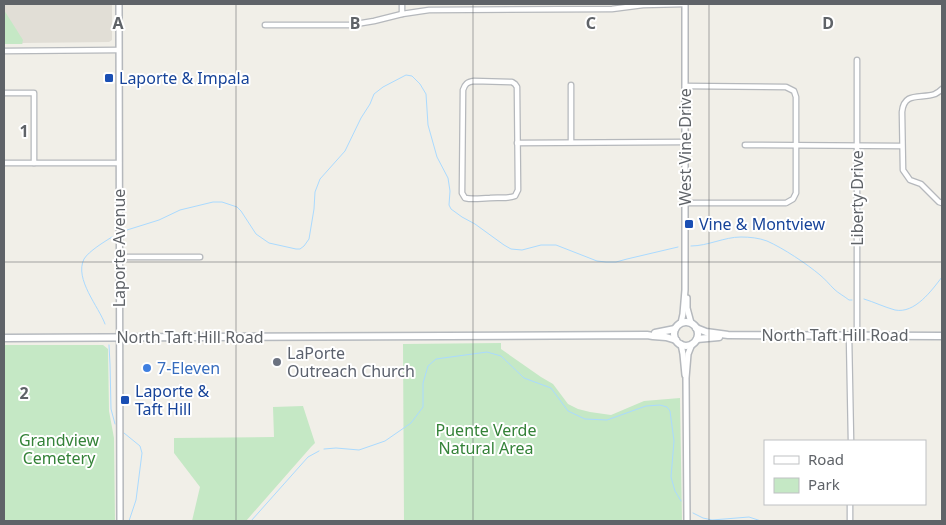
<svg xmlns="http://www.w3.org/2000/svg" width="946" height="525" font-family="'Noto Sans',sans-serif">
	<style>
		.education { fill: #e1ded6 }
		.green { fill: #c5e8c5 }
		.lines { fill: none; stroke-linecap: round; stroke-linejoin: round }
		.stream { stroke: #aadaff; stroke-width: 1 }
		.minor-casing { stroke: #b5b8bc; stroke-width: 7 }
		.tertiary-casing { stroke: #b5b8bc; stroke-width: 8 }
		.secondary-casing { stroke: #b6babf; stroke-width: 9 }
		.minor { stroke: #fff; stroke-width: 4.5 }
		.tertiary { stroke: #fff; stroke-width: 5 }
		.secondary { stroke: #fff; stroke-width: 6 }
		.grid { fill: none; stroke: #5f6368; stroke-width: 1; stroke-opacity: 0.55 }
		.transit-dot { fill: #1a4fb4; stroke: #fff; stroke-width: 2 }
		.worship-dot { fill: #6b7280; stroke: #fff; stroke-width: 2 }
		.shop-dot { fill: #3f7fe0; stroke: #fff; stroke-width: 2 }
		.labels { text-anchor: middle; stroke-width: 4; stroke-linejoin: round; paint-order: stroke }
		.transit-label { font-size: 16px; fill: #164399; stroke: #fff; text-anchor: start }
		.street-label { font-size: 16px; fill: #5f6368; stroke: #fff }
		.worship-label { font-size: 16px; fill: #5b616d; stroke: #fff; text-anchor: start }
		.shop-label { font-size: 16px; fill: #366cbe; stroke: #fff; text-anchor: start }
		.park-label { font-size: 16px; fill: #348238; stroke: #fff }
		.grid-label { font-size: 16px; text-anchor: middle; font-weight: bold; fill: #5f6368; stroke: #fff; stroke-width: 4; stroke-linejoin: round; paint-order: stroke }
	</style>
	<rect width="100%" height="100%" fill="#f1efe8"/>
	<polygon class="education" points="4,4 112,4 112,40 109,42 23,43 22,44 4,44"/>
	<g class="green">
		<polygon points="4,10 23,40 22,44 4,44"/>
		<polygon points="501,343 501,349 541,377 553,384 568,404 578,409 590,412 611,415 644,401 680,398 682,521 404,521 403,344"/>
		<polygon points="4,345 103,345 108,349 109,411 114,438 115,521 4,521"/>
		<polygon points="303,406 315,443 311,447 246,521 192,521 200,487 174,453 174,438 274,437 273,407"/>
	</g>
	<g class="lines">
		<g class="stream">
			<polyline points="127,230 159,220 180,210 213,202 222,202 237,207 241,211 256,234 269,243 296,249 300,249 304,246 309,239 314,209 315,192 320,179 345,151 361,118 370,104 374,94 383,87 406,75 412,76 420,84 426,94 428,125 437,157 448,178 450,191 449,205 451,209 462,217 475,224 504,245 511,249 522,250 541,245 556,245 597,261 606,262 616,262 627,259 678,247"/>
			<path d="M691,246C708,246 724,237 741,237C750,237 759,238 767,241C783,248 807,264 820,275C825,279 829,284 834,289C838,293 844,296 849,300H852"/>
			<path d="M864,299C874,302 884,307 895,310C915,314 932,290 942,277"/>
			<path d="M105,324C99,307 74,279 84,259C89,251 104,242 112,237"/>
			<polyline points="109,345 110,364 111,409 115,424"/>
			<polyline points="124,433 140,446 142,453 136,500 129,521"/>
			<polyline points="324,449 336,448 359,450 385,441 411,423 423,407 423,383 428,366 436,359 487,352 501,356 524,378 551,388 568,411 585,419 607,420 646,406 660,405 667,407 670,411 674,441 671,477 675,491 681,501"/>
			<polyline points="693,513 703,518 712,520 749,517 761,521"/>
			<polyline points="251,521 308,457 319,451"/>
		</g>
		<g class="minor-casing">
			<g id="minor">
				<polyline points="402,4 402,14"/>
				<polyline points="265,25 350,25 374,21 402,14 429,10 612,9 643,5 685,4"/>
				<polyline points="4,51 119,50"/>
				<polyline points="857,60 857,336"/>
				<path d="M474,81L512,82L515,84L517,87L518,190L515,196C507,199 499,197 490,198C482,198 473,200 465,198L462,193L463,90C465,84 467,82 474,81Z"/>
				<polyline points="571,85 571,142"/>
				<path d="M942,89C940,91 937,93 935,94C921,99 904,91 902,112L903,170L910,180L921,184L939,202L942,203"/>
				<polyline points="4,93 34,93 34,163"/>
				<polyline points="517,143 685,142"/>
				<polyline points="745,145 902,146"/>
				<polyline points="4,163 119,163"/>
				<polyline points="685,203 786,203 793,199 796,193 796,97 794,91 786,87 685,86"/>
				<polyline points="119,257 200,257"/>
				<polyline points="849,336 851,441"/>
				<polyline points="850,521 850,504"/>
			</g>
		</g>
		<g class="tertiary-casing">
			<g id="tertiary">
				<polyline points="119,4 120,521"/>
				<polyline points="687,298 687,308 691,323"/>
				<polyline points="681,323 683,314 685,290 685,4"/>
				<polyline points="681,344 683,354 685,375"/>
				<polyline points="687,521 686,378 688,354 692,344"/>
			</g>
		</g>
		<g class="secondary-casing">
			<g id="secondary">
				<circle cx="686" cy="334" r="12"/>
				<polyline points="696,328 706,332 728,335 942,336"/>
				<polyline points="655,333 675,329"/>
				<polyline points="4,338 647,335 653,336 666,337 676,340"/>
				<polyline points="697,339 719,337"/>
			</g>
		</g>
		<use href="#minor" class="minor"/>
		<use href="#tertiary" class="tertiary"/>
		<use href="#secondary" class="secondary"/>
	</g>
	<path class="grid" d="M236,4V521M473,4V521M709,4V521M4,262H942"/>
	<g class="transit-dot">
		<rect x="104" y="73" width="10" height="10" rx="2.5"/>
		<rect x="684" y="219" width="10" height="10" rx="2.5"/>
		<rect x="120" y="395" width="10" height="10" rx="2.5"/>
	</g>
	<circle class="worship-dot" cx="277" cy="362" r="5"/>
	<circle class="shop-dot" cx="147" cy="368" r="5"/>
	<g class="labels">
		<g class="transit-label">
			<text x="119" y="84">Laporte &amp; Impala</text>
			<text x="699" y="230">Vine &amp; Montview</text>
			<text x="135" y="397">Laporte &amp;<tspan x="135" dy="18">Taft Hill</tspan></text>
		</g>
		<g class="street-label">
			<text transform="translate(685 147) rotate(-90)" y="6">West Vine Drive</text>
			<text transform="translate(857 198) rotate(-90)" y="6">Liberty Drive</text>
			<text transform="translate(119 248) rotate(-90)" y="6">Laporte Avenue</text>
			<text x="835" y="341">North Taft Hill Road</text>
			<text x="190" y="343">North Taft Hill Road</text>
		</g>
		<g class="worship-label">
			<text x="287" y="359">LaPorte<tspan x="287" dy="18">Outreach Church</tspan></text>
		</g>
		<g class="shop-label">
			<text x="157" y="374">7-Eleven</text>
		</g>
		<g class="park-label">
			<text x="486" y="436">Puente Verde<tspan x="486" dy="18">Natural Area</tspan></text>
			<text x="59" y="446">Grandview<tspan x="59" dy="18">Cemetery</tspan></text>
		</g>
	</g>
	<g class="grid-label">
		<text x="118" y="29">A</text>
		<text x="355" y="29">B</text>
		<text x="591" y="29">C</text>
		<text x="828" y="29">D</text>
		<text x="24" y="137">1</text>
		<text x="24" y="399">2</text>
	</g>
	<rect width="946" height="525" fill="none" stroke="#5f6368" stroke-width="10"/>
	<rect x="764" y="440" width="162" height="65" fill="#ffffff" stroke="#bfc1c3"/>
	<rect x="774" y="456" width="25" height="8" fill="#ffffff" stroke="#bfc1c3"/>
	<text x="808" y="465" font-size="15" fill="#5f6368">Road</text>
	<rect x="774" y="478" width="25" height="15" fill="#c5e8c5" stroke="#bfc1c3"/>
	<text x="808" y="490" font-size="15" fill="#5f6368">Park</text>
</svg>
